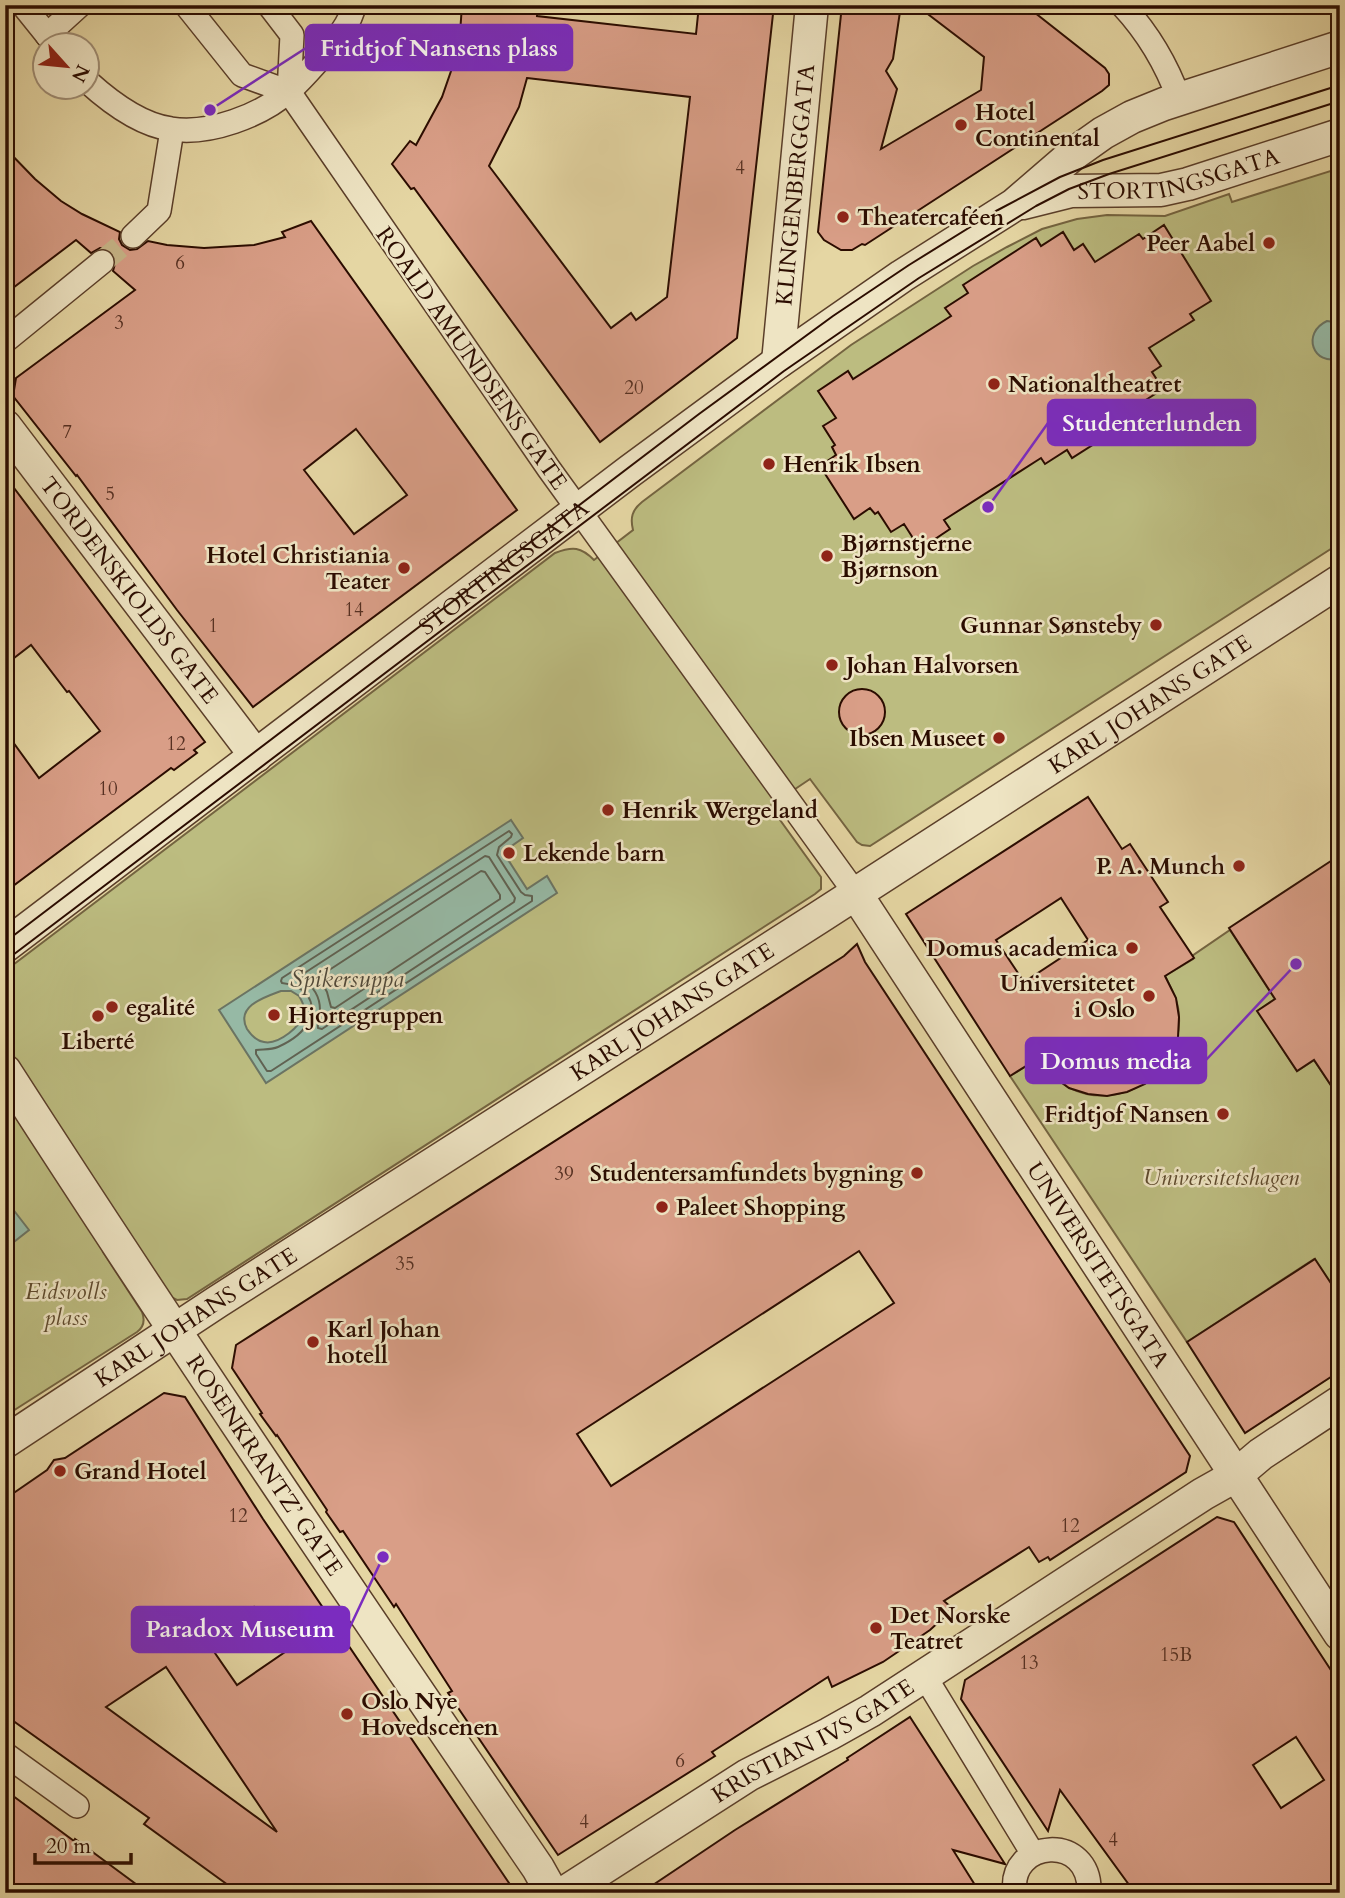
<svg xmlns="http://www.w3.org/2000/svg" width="1345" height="1898" font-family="Cardo,serif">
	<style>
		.green { fill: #bcbc80; stroke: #746440; stroke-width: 2 }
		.water { fill: #96b9a5; stroke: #6b7463; stroke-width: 2; fill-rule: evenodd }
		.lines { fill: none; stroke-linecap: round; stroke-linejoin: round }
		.shore { stroke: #606252; stroke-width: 2 }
		.building { fill: #d99e87; stroke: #2b0c00; stroke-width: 2; fill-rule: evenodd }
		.pedestrian-tunnel { stroke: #c9b88b; stroke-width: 23; stroke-dasharray: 23 11; stroke-linecap: butt }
		.pedestrian-casing { stroke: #5a3e29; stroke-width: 26 }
		.minor-casing { stroke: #5a3e29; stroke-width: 35 }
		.pedestrian { stroke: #eee4c3; stroke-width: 23 }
		.minor { stroke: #eee4c3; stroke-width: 32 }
		.tram { stroke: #2b0c00; stroke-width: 2 }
		.poi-dot { fill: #8f2418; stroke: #eee4c3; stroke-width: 2.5 }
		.labels { text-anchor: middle; stroke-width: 5; stroke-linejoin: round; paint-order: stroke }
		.number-label { font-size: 19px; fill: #563022 }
		.poi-label { font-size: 23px; font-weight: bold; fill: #2b0c00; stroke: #eee4c3; text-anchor: start }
		.street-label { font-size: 23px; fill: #2b0c00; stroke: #eee4c3 }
		.park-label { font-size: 23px; font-style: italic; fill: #5e4a2d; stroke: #eee4c3 }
		.water-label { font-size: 24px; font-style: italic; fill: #50493a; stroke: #eee4c3 }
		.leader { fill: none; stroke: #7b2cbf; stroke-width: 2.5 }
		.callout-dot { fill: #7b2cbf; stroke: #eee4c3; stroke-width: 2.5 }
		.callout { fill: #7b2cbf; stroke: #7b2cbf; stroke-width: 2.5 }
		.callout-label { font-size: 24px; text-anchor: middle; font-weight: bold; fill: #fff }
	</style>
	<rect width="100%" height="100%" fill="#e5d6a3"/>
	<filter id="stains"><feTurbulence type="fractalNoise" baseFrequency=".00286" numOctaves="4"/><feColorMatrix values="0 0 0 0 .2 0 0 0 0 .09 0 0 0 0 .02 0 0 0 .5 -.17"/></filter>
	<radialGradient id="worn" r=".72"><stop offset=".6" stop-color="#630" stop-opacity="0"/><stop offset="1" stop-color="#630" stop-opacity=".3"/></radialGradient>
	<g class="green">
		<path d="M1340,168V543L870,846L862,845L857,842L810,779L770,806L821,877V889L815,894L187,1299L177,1300L169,1296L129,1234L103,1252L142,1312C145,1320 144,1327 137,1332L5,1416V971L555,553C573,546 581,547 594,560L633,530C630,518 632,510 642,502L851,345L973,266L1007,247L1042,229L1077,219L1107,215L1165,216L1229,194L1232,202Z"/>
		<path d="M1230,930L1275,999L1258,1011L1297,1071L1314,1060L1340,1099V1297L1314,1259L1187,1342L1010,1076L1039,1058C1048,1069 1056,1081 1070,1088C1120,1113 1182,1073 1179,1017C1179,1002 1172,990 1165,976L1193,959L1192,956Z"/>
	</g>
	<g class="water">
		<path d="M1327,321L1340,323V358C1313,367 1301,333 1327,321Z"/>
		<path d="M511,820L523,838L503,852L527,889L547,876L557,893L266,1083L219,1010ZM281,991H291L299,996C302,1001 305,1006 304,1011C303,1026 278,1045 264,1042C257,1041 251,1035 247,1029C235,1006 265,997 281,991Z"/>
		<polygon points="5,1199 29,1230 10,1245 5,1238"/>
	</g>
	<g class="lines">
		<g class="shore">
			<path d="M509,831L512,834L511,837L499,847L497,855L521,892L525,895L532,896V901L271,1071H267L256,1054V1050C263,1049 271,1050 278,1047C289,1042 303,1033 308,1022C319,1000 303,985 282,983L281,981L282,978Z"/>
			<path d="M485,856L489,857L515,898L514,902L322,1029L318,1028C317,1022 320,1016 320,1010C320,996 313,986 302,979L303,974Z"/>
			<polygon points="481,871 485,872 500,895 500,899 335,1008 331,1007 327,992 320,979 320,976"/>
		</g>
	</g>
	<g class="building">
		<path d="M462,5H538L537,16L696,34L699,5H774L737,338L600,442L414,188L411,189L392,164L410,141L416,145L442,97L459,48ZM527,78L690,97L667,297L636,320L631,313L611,328L489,166L519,107Z"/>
		<polygon points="842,5 901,5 893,59 886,71 897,89 881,149 981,90 984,57 916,5 1025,5 1105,68 1109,74 1109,85 1102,91 865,245 862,244 852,250 841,250 824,240 818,232"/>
		<path d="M5,148L35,179L61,201L82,214L120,232L119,239L122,245L130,250L137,249L148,241L167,245L204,248L254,245L285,237L282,232L311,221L517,510L253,707L177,610L77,475L76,476L13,396L16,378L135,290L113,271L116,260L112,253L108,249L100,248L91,253L76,240L5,294ZM356,429L407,495L354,534L304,470Z"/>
		<polygon points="1164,225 1211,301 1190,314 1194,320 1149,348 1161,366 1152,372 1163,389 1141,403 1146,411 1072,458 1067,450 1045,464 1041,458 944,520 950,529 920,549 904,524 891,532 878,512 875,514 870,508 854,519 820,466 836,455 832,447 835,445 823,426 836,418 818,391 848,371 853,379 951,316 945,308 968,293 963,285 1036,238 1041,246 1063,232 1074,250 1083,244 1095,262 1139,234 1143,239"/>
		<polygon points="5,476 205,742 194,750 197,753 174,770 171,768 5,892 5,731 39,778 100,731 69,691 67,692 31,645 5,665"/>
		<circle cx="862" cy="712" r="23"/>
		<path d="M1088,797L1122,849L1130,844L1168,902L1160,907L1194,958L1165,976L1176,998L1179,1017L1178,1037L1171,1055L1160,1071L1145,1084L1127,1092L1107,1096L1088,1094L1069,1088L1053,1076L1039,1058L1010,1076L906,914ZM1061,898L1088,940L1024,982L996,940Z"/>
		<polygon points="1340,855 1340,1099 1314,1060 1297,1071 1257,1011 1275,999 1229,928"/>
		<path d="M857,944L865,962L1190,1456L1186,1472L1050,1560L1048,1557L1039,1562L1029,1547L944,1601L953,1609L930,1630L883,1662L832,1687L828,1677L712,1752L715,1756L558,1855L448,1693L452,1691L396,1604L394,1607L343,1531L340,1532L326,1512L327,1510L277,1435L276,1436L260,1414L262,1413L232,1368L236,1345L844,956ZM859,1251L894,1303L611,1486L577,1434Z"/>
		<polygon points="1315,1259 1340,1297 1340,1371 1245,1433 1187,1342"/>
		<path d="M164,1393L185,1397L263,1519L509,1883L493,1893H239L144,1824L149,1818L5,1715V1499L47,1470L54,1460L65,1458ZM254,1607L285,1652L237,1685L206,1640ZM166,1667L277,1832L106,1707Z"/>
		<path d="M1217,1517L1234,1522L1340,1684V1893H1135L1060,1790L1048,1831L961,1699L965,1680ZM1296,1737L1324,1780L1281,1808L1253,1765Z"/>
		<polygon points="910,1717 1005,1864 953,1850 980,1893 641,1893 735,1830 848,1760 847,1758"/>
		<polygon points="5,1790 74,1841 75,1839 148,1893 5,1893"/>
	</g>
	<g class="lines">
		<polyline class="pedestrian-tunnel" points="102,262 133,236"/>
		<g class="pedestrian-casing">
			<g id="pedestrian">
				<polyline points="23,5 56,46"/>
				<polyline points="186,5 242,75 289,92"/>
				<polyline points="269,5 292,35 289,92"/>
				<path d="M1122,5C1149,34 1166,63 1179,99"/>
				<polyline points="47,35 80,5"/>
				<path d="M88,82C109,101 141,125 171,129C209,135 261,116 290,90C299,82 308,72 316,63C329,48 351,25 354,5"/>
				<polyline points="289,92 549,469 856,894"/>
				<polyline points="133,236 159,211 172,130"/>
				<polyline points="5,341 102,262"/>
				<polyline points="924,1675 1033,1854"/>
				<polyline points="5,1754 77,1806"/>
				<path d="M1015,1893C1007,1839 1092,1832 1089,1893"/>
			</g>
		</g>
		<g class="minor-casing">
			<g id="minor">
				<path id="s1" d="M1023,203L1071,191L1161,190L1188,184L1340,135"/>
				<path id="s2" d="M778,362L812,5"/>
				<path id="s3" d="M5,426L256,756"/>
				<path id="s4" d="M856,894L1340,1634"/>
				<path id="s5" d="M5,946L630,471L778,362L902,276L1014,205L1072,155L1103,133L1132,117L1164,104L1340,47"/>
				<path id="s6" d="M5,1071C178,1340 358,1604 538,1868L552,1893"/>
				<path id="s7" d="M5,1442L217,1302L818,918L1340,581"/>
				<path id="s8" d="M564,1893L748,1775L829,1734L870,1711L1203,1494L1235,1476L1261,1454L1340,1402"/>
			</g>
		</g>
		<use href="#pedestrian" class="pedestrian"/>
		<use href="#minor" class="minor"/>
		<g class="tram">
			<polyline points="5,942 699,414 833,316 909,265 996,211 1060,177 1103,160 1340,85"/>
			<polyline points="5,961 784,371 919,278 1036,206 1069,189 1109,174 1340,101"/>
		</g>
	</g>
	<g class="poi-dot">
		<circle cx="961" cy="125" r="7"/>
		<circle cx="843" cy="217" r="7"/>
		<circle cx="1269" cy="243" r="7"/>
		<circle cx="994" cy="384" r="7"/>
		<circle cx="769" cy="464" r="7"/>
		<circle cx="827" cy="556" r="7"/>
		<circle cx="404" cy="568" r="7"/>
		<circle cx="1156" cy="625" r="7"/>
		<circle cx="832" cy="665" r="7"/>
		<circle cx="999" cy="738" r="7"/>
		<circle cx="608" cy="810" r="7"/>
		<circle cx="509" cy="853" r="7"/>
		<circle cx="1239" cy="866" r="7"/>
		<circle cx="1132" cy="948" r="7"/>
		<circle cx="1149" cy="996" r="7"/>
		<circle cx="112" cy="1007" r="7"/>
		<circle cx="274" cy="1015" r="7"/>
		<circle cx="98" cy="1016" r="7"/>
		<circle cx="1223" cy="1114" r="7"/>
		<circle cx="917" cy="1173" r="7"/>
		<circle cx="662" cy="1207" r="7"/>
		<circle cx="313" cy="1342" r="7"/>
		<circle cx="60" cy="1471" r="7"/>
		<circle cx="876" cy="1628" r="7"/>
		<circle cx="347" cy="1714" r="7"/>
	</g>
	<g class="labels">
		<g class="number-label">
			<text x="740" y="174">4</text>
			<text x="180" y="269">6</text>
			<text x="119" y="329">3</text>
			<text x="634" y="394">20</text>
			<text x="67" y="438">7</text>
			<text x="110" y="500">5</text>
			<text x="354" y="616">14</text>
			<text x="213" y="632">1</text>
			<text x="176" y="750">12</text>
			<text x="108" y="795">10</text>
			<text x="564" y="1180">39</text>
			<text x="405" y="1270">35</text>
			<text x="238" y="1522">12</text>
			<text x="1070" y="1532">12</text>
			<text x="1176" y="1661">15B</text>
			<text x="1029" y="1669">13</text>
			<text x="680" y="1767">6</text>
			<text x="584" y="1828">4</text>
			<text x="1113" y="1846">4</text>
		</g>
		<g class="poi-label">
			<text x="975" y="120">Hotel<tspan x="975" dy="26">Continental</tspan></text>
			<text x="857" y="225">Theatercaféen</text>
			<text x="1255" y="251" text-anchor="end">Peer Aabel</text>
			<text x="1008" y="392">Nationaltheatret</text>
			<text x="783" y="472">Henrik Ibsen</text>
			<text x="841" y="551">Bjørnstjerne<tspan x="841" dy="26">Bjørnson</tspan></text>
			<text x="390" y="563" text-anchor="end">Hotel Christiania<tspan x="390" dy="26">Teater</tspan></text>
			<text x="1142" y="633" text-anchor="end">Gunnar Sønsteby</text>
			<text x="846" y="673">Johan Halvorsen</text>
			<text x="985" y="746" text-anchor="end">Ibsen Museet</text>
			<text x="622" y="818">Henrik Wergeland</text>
			<text x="523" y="861">Lekende barn</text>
			<text x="1225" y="874" text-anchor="end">P. A. Munch</text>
			<text x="1118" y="956" text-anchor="end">Domus academica</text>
			<text x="1135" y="991" text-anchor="end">Universitetet<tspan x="1135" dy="26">i Oslo</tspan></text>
			<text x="126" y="1015">egalité</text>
			<text x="288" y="1023">Hjortegruppen</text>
			<text x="98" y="1049" text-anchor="middle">Liberté</text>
			<text x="1209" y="1122" text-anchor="end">Fridtjof Nansen</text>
			<text x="903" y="1181" text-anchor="end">Studentersamfundets bygning</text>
			<text x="676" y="1215">Paleet Shopping</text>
			<text x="327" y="1337">Karl Johan<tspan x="327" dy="26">hotell</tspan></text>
			<text x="74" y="1479">Grand Hotel</text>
			<text x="890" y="1623">Det Norske<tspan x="890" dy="26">Teatret</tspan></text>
			<text x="361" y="1709">Oslo Nye<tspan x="361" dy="26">Hovedscenen</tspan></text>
		</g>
		<g class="street-label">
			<text dy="8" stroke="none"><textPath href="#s1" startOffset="159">STORTINGSGATA</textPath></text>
			<text dy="8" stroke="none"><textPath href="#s2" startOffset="178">KLINGENBERGGATA</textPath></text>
			<text transform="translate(472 358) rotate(55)" y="8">ROALD AMUNDSENS GATE</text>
			<text dy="8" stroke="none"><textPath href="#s5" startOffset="626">STORTINGSGATA</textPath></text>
			<text dy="8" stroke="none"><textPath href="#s3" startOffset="206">TORDENSKIOLDS GATE</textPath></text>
			<text dy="8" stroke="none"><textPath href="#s7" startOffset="1362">KARL JOHANS GATE</textPath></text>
			<text dy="8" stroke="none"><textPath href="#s7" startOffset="794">KARL JOHANS GATE</textPath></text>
			<text dy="8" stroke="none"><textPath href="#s4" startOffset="443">UNIVERSITETSGATA</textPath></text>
			<text dy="8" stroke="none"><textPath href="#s7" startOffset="228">KARL JOHANS GATE</textPath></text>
			<text dy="8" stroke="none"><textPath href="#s6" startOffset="472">ROSENKRANTZ’ GATE</textPath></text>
			<text dy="8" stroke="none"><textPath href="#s8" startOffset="292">KRISTIAN IVS GATE</textPath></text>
		</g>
		<g class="park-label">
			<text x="1221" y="1185">Universitetshagen</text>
			<text x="66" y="1299">Eidsvolls<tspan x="66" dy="26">plass</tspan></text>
		</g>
		<g class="water-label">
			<text x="347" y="987">Spikersuppa</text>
		</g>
	</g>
	<path class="leader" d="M210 110L306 48M988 507L1048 423M1296 964L1206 1060M383 1557L349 1629"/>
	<g class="callout-dot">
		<circle cx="210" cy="110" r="7"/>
		<circle cx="988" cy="507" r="7"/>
		<circle cx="1296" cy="964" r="7"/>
		<circle cx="383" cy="1557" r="7"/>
	</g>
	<g class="callout">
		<rect x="306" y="25" width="266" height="45" rx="7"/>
		<rect x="1048" y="400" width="207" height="45" rx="7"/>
		<rect x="1026" y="1038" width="180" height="45" rx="7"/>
		<rect x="132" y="1607" width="217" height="45" rx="7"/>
	</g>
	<g class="callout-label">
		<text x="439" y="56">Fridtjof Nansens plass</text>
		<text x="1152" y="431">Studenterlunden</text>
		<text x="1116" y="1069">Domus media</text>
		<text x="240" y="1637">Paradox Museum</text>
	</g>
	<rect width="1345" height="1898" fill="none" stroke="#e5d6a3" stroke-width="28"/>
	<rect x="7" y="7" width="1331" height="1884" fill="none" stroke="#2b0c00" stroke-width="3.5"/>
	<rect x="14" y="14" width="1317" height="1870" fill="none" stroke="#2b0c00" stroke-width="2"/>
	<g transform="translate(66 66) rotate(117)"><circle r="33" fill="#eee4c3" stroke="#a08e75" stroke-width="2"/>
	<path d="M0-5L12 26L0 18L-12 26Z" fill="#8f2418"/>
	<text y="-10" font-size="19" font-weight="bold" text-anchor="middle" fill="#2b0c00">N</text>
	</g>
	<path d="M35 1853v10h96v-10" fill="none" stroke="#2b0c00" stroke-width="3.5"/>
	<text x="46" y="1853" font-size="21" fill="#2b0c00" stroke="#eee4c3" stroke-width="5" paint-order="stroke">20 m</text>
	<rect width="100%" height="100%" filter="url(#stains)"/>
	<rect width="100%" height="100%" fill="url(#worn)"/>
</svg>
